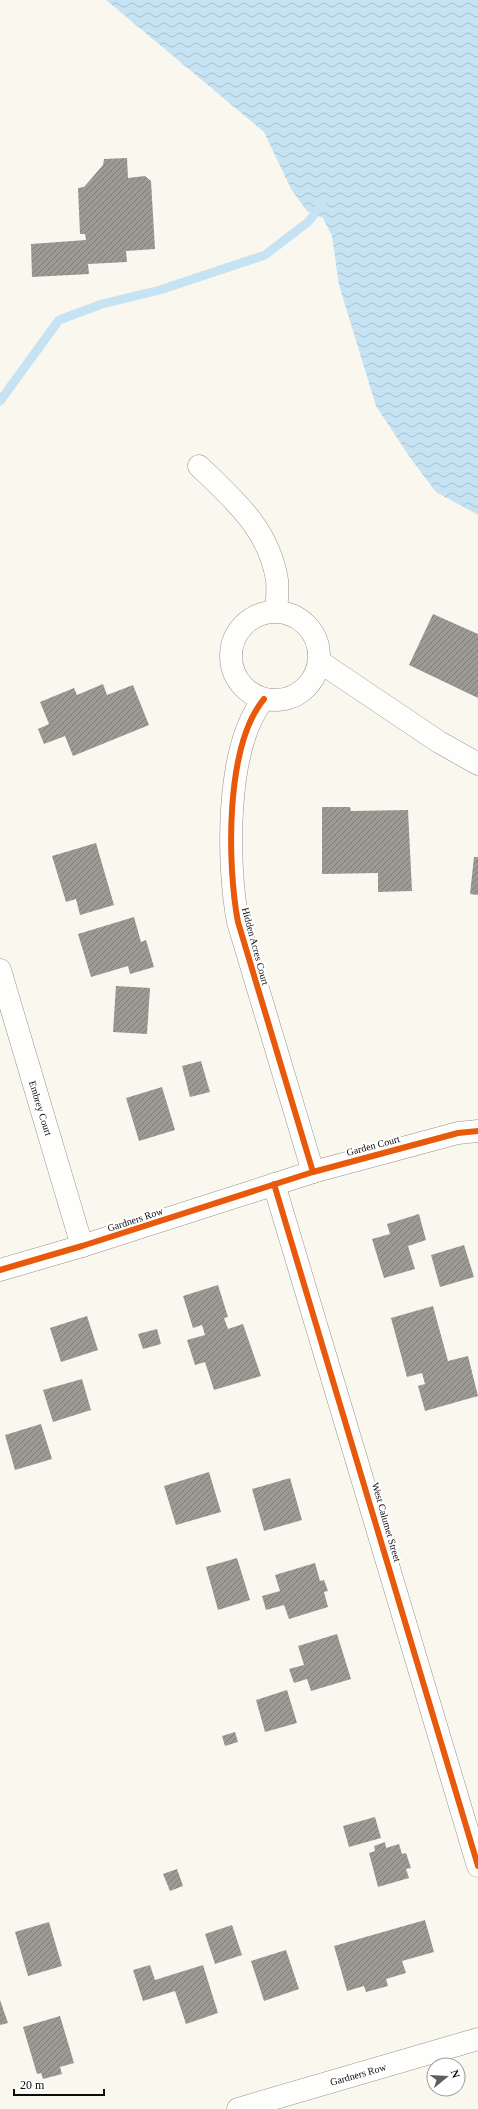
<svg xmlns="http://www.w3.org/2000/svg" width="478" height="2109" font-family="Georgia,serif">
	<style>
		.water { fill: url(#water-waves) }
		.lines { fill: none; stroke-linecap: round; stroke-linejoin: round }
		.stream { stroke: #c6e3f3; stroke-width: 9 }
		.building { fill: url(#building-hatch) }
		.minor-casing { stroke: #93928d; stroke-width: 23 }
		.minor { stroke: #fefefc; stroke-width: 22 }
		.cycleway-casing { stroke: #fff; stroke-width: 8 }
		.cycleway { stroke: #e8590c; stroke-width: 6 }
		.labels { text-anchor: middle; stroke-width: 4; stroke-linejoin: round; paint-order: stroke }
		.street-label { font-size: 10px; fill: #0b0b0b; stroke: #fff }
	</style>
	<defs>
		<pattern id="water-waves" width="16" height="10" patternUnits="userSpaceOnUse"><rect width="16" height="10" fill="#c6e3f3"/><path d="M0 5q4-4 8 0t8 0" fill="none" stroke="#a9c1cf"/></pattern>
		<pattern id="building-hatch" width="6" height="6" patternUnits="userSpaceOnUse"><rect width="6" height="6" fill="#9c9a95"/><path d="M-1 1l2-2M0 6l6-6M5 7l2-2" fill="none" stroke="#7d7c78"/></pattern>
	</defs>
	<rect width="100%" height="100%" fill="#faf8ee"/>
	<polygon class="water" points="106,0 478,0 478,515 436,492 411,459 376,406 339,285 332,236 323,218 307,211 291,189 264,132"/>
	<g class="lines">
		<polyline class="stream" points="0,401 59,320 102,304 160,290 265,255 308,222 322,205"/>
	</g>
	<g class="building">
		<polygon points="127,158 128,178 145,176 151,181 155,249 126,251 127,262 88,264 89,274 32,277 31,244 86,240 85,234 80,234 78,188 84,187 103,165 104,159"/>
		<polygon points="433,614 478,634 478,698 409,665"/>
		<polygon points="103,684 107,695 133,685 149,725 73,756 65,736 44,744 38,729 49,724 40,702 74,688 77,695"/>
		<polygon points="322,807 350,807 351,811 408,810 412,891 378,892 378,873 322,874"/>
		<polygon points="96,843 114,905 80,915 76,899 66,902 52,856"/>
		<polygon points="474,857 478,857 478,895 470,894"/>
		<polygon points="134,917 141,942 146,940 154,967 130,974 128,966 91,977 78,934"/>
		<polygon points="116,986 150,988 147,1034 113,1032"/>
		<polygon points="201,1061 210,1092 190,1097 182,1066"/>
		<polygon points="162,1087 175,1130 139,1141 126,1098"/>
		<polygon points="419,1214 426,1240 408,1246 415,1269 384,1278 372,1239 390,1234 387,1224"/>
		<polygon points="464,1245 474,1277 440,1287 431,1255"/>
		<polygon points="218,1285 228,1317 224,1318 228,1329 243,1324 261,1376 214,1390 205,1362 195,1365 187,1340 205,1335 202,1325 193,1328 183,1296"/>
		<polygon points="433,1306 448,1361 468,1356 478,1396 425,1411 418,1386 425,1384 422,1373 407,1377 391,1318"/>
		<polygon points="87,1316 98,1350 61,1362 50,1328"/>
		<polygon points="157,1329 161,1344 143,1349 138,1334"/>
		<polygon points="82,1379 91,1410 53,1422 43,1390"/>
		<polygon points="41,1424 52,1459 15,1470 5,1435"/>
		<polygon points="209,1472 221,1512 176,1525 164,1486"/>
		<polygon points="290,1478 302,1520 264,1531 252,1489"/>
		<polygon points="237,1558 250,1600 218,1610 206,1567"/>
		<polygon points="315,1563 320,1581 324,1580 328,1591 324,1592 328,1607 289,1619 284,1605 266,1610 262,1596 280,1591 275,1575"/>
		<polygon points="337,1634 351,1679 311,1691 307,1679 294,1683 289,1669 304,1665 298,1646"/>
		<polygon points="287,1690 297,1723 265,1732 256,1700"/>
		<polygon points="235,1732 238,1742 225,1746 222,1736"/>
		<polygon points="375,1817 381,1838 349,1847 343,1826"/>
		<polygon points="385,1842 386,1848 399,1844 402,1854 406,1853 411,1868 406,1869 409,1878 378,1887 369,1853 375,1851 374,1846"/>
		<polygon points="177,1869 183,1886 170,1891 163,1874"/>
		<polygon points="425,1920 434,1952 402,1961 406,1973 386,1979 388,1986 366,1992 364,1986 347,1991 334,1946"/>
		<polygon points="49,1922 62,1966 28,1976 15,1932"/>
		<polygon points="232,1925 242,1955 215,1964 205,1934"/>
		<polygon points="286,1950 299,1989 264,2001 251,1961"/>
		<polygon points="150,1965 155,1980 203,1965 218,2013 186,2024 175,1991 143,2001 133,1970"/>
		<polygon points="0,2000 8,2023 0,2025"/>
		<polygon points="60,2016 74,2063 60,2067 62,2074 43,2079 41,2073 37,2074 23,2027"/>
	</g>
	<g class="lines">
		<g class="minor-casing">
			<g id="minor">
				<path d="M199,466C234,500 269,529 277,580C278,590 277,601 276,611"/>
				<circle cx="275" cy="656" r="44"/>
				<polyline points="320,662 439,742 478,764"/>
				<path d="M264,699C225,746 227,864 238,922L313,1172"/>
				<polyline points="0,970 82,1246"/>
				<polyline points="274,1184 478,1866"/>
				<polyline points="0,1270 82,1246 313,1172 458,1133 478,1131"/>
				<polyline points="238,2109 478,2039"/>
			</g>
		</g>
		<use href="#minor" class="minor"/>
		<g class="cycleway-casing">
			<g id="cycleway">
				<path d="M264,699C225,746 227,864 238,922L313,1172"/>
				<polyline points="274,1184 478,1866"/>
				<polyline points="0,1270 82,1246 313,1172 458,1133 478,1131"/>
			</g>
		</g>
		<use href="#cycleway" class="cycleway"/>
	</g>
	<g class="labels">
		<g class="street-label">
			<text transform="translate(256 946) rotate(75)" y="4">Hidden Acres Court</text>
			<text transform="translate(41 1108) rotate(73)" y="4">Embrey Court</text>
			<text transform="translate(373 1145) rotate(-15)" y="4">Garden Court</text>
			<text transform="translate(135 1219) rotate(-18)" y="4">Gardners Row</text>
			<text transform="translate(387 1522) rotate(74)" y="4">West Calumet Street</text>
			<text transform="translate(358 2074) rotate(-16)" y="4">Gardners Row</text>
		</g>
	</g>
	<g transform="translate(446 2077) rotate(72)"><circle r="19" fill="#ffffff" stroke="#9d9d9d"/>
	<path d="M0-3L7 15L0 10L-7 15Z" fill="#5f5e5a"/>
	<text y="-6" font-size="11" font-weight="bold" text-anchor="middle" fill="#0b0b0b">N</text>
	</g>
	<path d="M14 2089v6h90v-6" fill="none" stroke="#0b0b0b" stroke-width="2"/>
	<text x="20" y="2089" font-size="12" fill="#0b0b0b" stroke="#ffffff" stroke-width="3" paint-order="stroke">20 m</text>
</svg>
